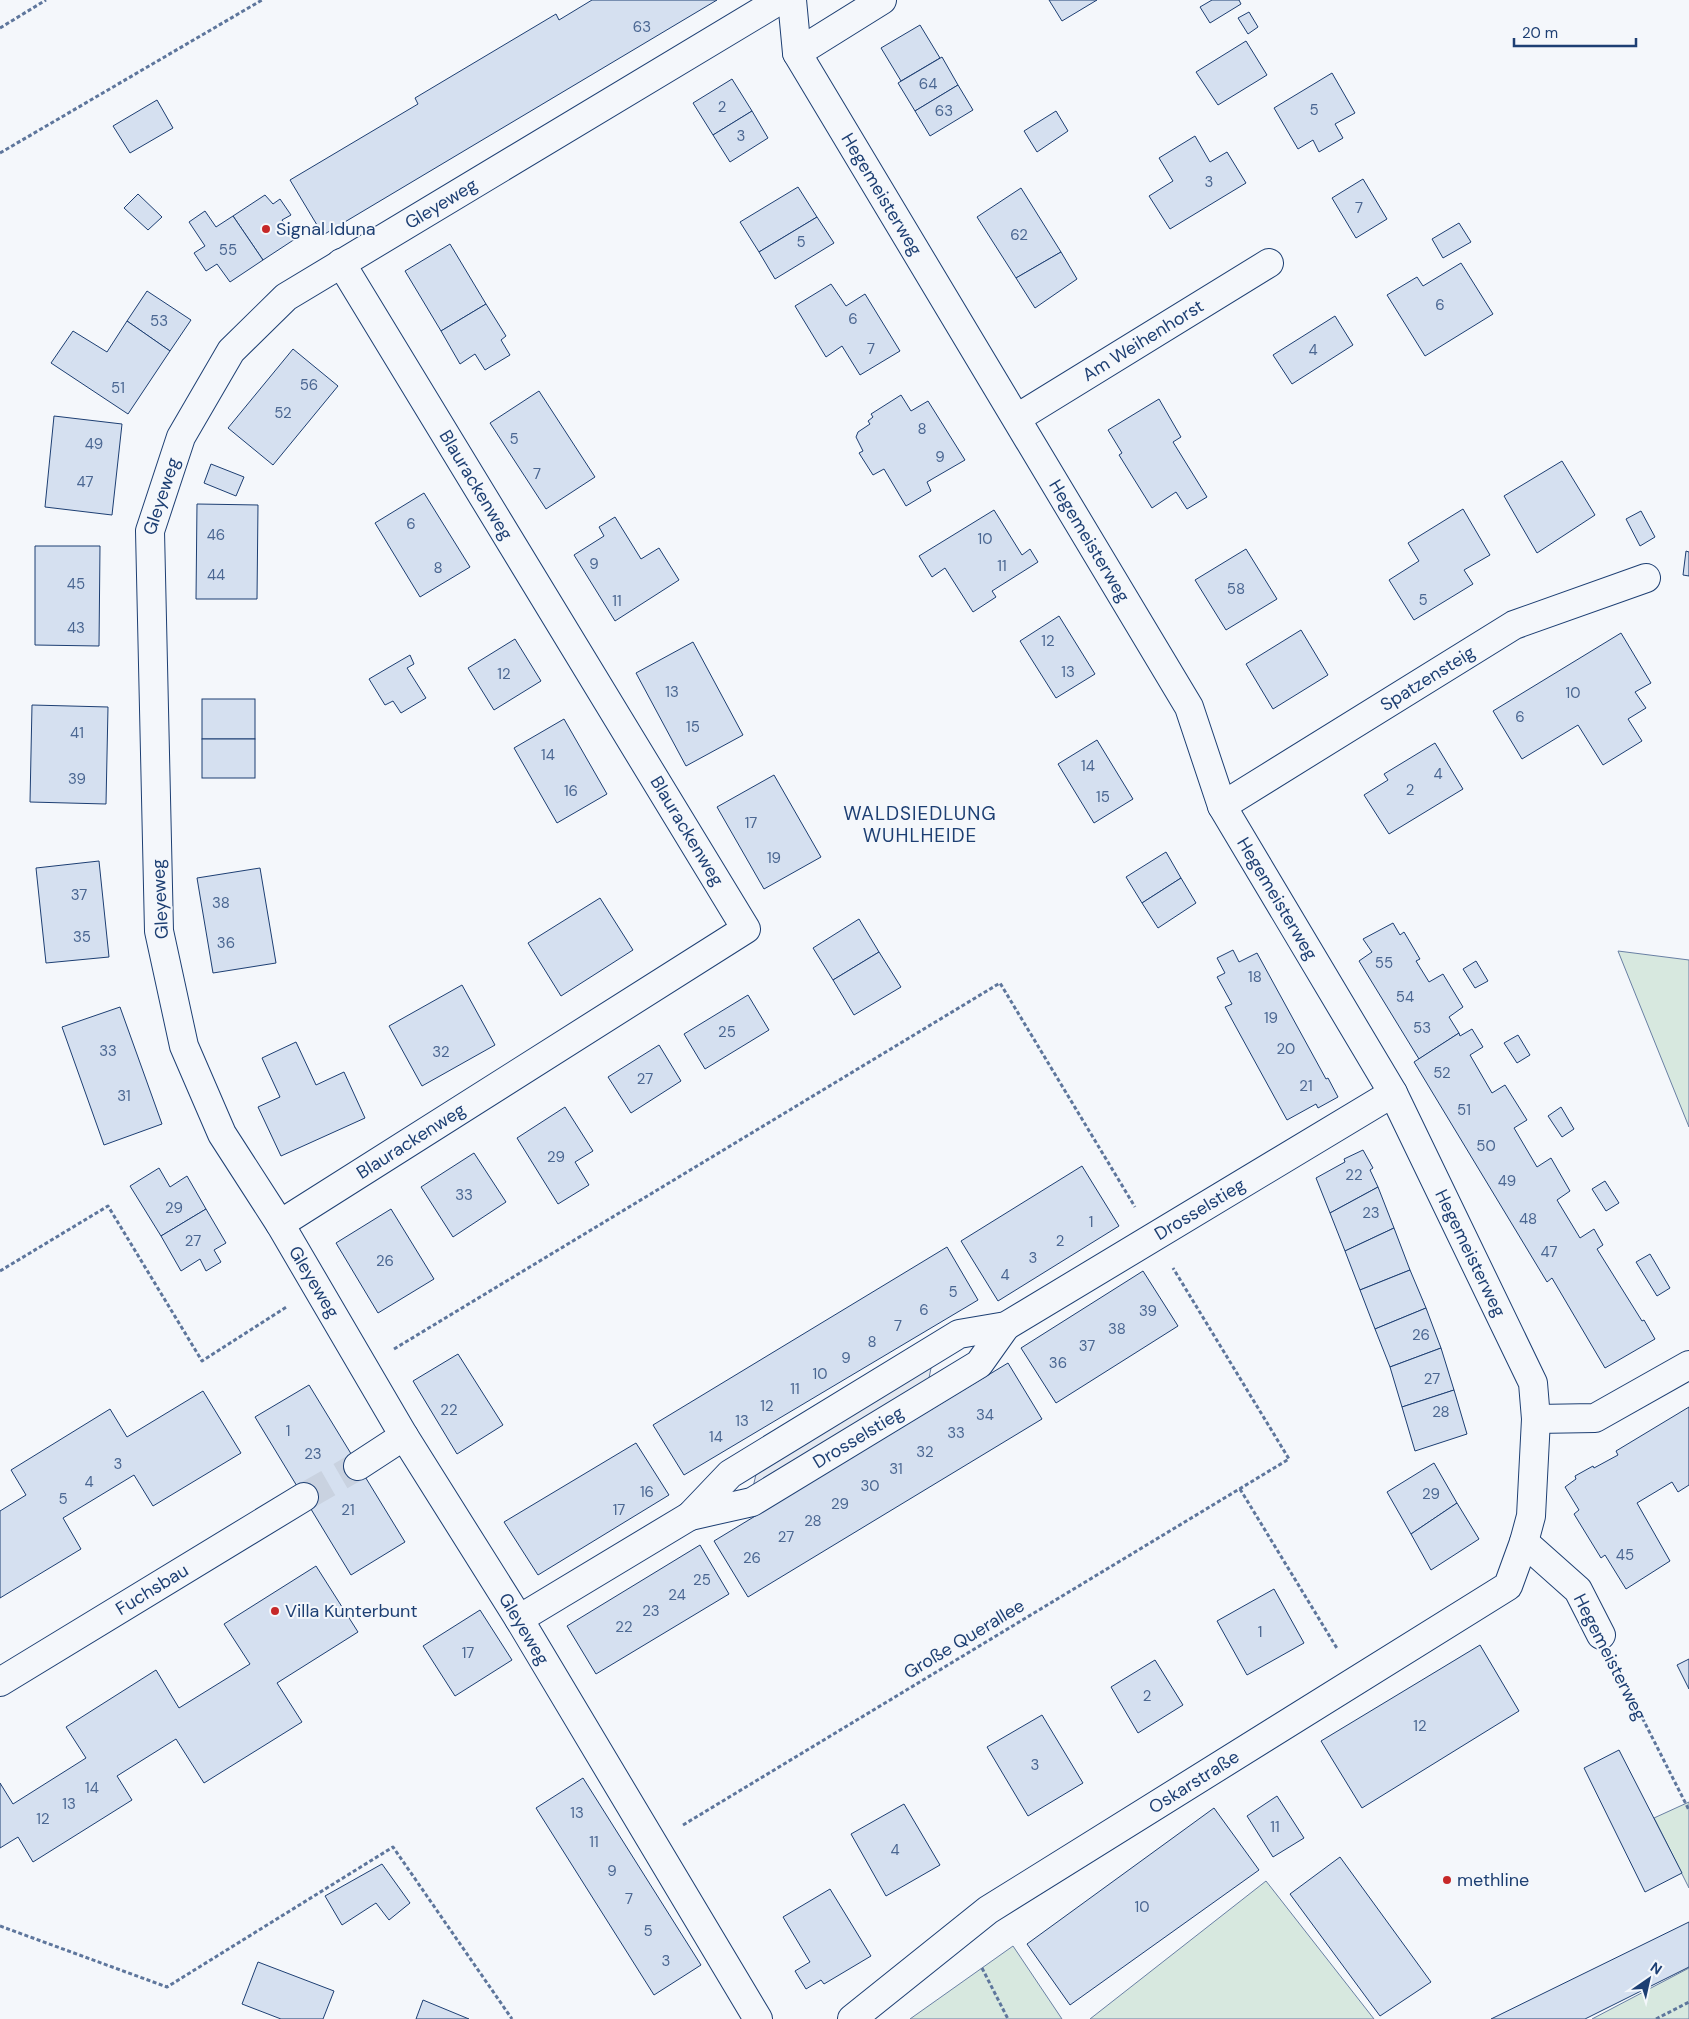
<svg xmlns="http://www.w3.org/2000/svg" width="1689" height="2019" font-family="'DM Sans',sans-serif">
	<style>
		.green { fill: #d7e8df; stroke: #687fa3 }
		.parking { fill: #e3e8f0; stroke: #687fa3 }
		.building { fill: #d5e0f0; stroke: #1d3f73 }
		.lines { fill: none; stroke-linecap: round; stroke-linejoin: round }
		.street-tunnel { stroke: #c9d2e0; stroke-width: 28; stroke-dasharray: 28 14; stroke-linecap: butt }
		.street-casing { stroke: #1d3f73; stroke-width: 30 }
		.path { stroke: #5e769c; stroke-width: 3; stroke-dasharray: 4 2.5; stroke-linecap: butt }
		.street { stroke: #f4f7fb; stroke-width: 28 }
		.poi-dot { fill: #c62828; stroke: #f4f7fb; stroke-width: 2 }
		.labels { text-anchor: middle; stroke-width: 4; stroke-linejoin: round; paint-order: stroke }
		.number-label { font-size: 15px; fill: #4b6792 }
		.street-label { font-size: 18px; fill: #1d3f73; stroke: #f4f7fb }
		.poi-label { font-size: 18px; fill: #1d3f73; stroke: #f4f7fb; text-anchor: start }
		.neighbourhood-label { font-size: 19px; letter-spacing: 1px; fill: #1d3f73; stroke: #f4f7fb }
	</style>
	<rect width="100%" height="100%" fill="#f4f7fb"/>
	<g class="green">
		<polygon points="1618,951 1689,960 1689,1127"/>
		<polygon points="1689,1802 1689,1888 1654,1818"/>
		<polygon points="1266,1881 1374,2019 1090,2019"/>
		<polygon points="1013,1946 1062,2019 910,2019"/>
		<polygon points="1689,1968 1689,2019 1592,2019"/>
	</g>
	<polygon class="parking" points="934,1353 926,1393 751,1496 760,1457"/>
	<g class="building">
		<polygon points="592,0 717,0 323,235 290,180 418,104 415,98 556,14 559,20"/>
		<polygon points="1049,0 1097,0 1062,21"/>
		<polygon points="1212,0 1239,0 1241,4 1210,23 1200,7"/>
		<polygon points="1249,12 1258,27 1248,34 1238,18"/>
		<polygon points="920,25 940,58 901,81 881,48"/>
		<polygon points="1246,41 1267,75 1218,105 1196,72"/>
		<polygon points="942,57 958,85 915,111 898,83"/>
		<polygon points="1332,73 1355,113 1335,124 1343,138 1319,152 1313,140 1298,149 1274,108"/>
		<polygon points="732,79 752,111 713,135 693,103"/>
		<polygon points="958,85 973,110 930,136 915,111"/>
		<polygon points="157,100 173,128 130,153 113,126"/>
		<polygon points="752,111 768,138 730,162 713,135"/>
		<polygon points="1056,111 1068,131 1037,152 1024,131"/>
		<polygon points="1195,136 1210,162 1227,152 1246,183 1170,229 1149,196 1173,181 1159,158"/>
		<polygon points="1363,179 1387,219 1356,238 1332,198"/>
		<polygon points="798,187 817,217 759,252 740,222"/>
		<polygon points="1021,188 1061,252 1016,278 977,217"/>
		<polygon points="138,194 162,217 148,230 124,208"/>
		<polygon points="265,195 273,204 280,199 291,215 282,220 295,239 263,260 233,216"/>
		<polygon points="205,211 216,227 233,216 263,260 230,282 217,264 206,271 194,253 205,246 189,222"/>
		<polygon points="817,217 834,243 775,279 759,252"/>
		<polygon points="1459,223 1471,242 1443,258 1432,239"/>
		<polygon points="450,244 486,304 441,331 405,271"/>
		<polygon points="1061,252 1077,279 1035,308 1016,278"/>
		<polygon points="1461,263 1493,314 1425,356 1387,295 1417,277 1423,286"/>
		<polygon points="831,284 846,306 865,294 900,351 860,375 842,346 826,357 795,306"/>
		<polygon points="147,291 191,320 170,351 127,321"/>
		<polygon points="486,304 506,336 501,340 510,355 485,370 475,354 460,364 441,331"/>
		<polygon points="1335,316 1353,345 1292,384 1273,355"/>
		<polygon points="127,321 170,351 128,414 51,363 73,331 107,352"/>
		<polygon points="293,349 338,386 273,465 228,428"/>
		<polygon points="539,391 595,477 546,509 490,423"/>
		<polygon points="901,395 911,411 928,401 965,460 927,482 931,491 906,506 884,469 873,475 859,453 863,451 856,437 858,432 870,424 868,421 873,417 871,414"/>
		<polygon points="1159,399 1181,437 1173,442 1207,497 1187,509 1176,492 1152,508 1119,455 1122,453 1108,430"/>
		<polygon points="54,416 122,424 112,515 45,507"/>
		<polygon points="1562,461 1595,515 1537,553 1504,496"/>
		<polygon points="211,464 244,477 236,496 204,483"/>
		<polygon points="424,493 470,567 420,597 375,523"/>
		<polygon points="197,504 258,505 257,599 196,599"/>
		<polygon points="1463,509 1490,555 1464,570 1473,584 1414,620 1389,580 1419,561 1408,543"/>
		<polygon points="994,510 1022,555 1030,549 1038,562 992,591 996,597 973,612 945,568 932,577 919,556"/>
		<polygon points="1641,511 1655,537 1640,546 1626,519"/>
		<polygon points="615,517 641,559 659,548 679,580 615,621 574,555 604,536 599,527"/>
		<polygon points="35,546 100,546 99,646 35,645"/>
		<polygon points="1246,549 1277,599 1226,630 1195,580"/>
		<polygon points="1686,551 1689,552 1689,576 1683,575"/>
		<polygon points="1059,616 1095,674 1056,698 1020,641"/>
		<polygon points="1301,630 1328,675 1273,709 1246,664"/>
		<polygon points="1621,633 1651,683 1635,692 1646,708 1628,719 1642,741 1603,765 1578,725 1522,759 1493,711"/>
		<polygon points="515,639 541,681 494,710 468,668"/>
		<polygon points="693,642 743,735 686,766 636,673"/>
		<polygon points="410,655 414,664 407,668 426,698 401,713 393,701 385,705 369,679"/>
		<rect x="202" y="699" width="53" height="40"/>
		<polygon points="32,705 108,707 106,804 30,802"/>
		<polygon points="564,719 607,794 557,823 514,748"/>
		<rect x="202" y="739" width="53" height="39"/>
		<polygon points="1097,740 1133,799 1094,823 1058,764"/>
		<polygon points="1435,743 1463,789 1389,834 1364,795 1388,780 1384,774"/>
		<polygon points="774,775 821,857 764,889 717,807"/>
		<polygon points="1166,852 1181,878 1142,903 1126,877"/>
		<polygon points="99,861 109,957 46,963 36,868"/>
		<polygon points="260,868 276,963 213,973 197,878"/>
		<polygon points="1181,878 1196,903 1158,928 1142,903"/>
		<polygon points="600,898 633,950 561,996 528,943"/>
		<polygon points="859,919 879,952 833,980 813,948"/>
		<polygon points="1393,923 1400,935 1404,932 1420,959 1416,961 1429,982 1443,974 1463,1007 1449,1017 1459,1033 1419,1059 1359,961 1372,952 1363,939"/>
		<polygon points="1233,950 1239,962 1257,953 1326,1079 1328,1078 1338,1097 1318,1108 1316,1104 1287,1120 1225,1007 1232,1004 1217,977 1225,973 1217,958"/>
		<polygon points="879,952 901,987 854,1015 833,980"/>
		<polygon points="1476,961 1488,981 1475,988 1463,969"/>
		<polygon points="462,985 495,1045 422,1086 389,1026"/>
		<polygon points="748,995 769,1030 705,1069 684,1034"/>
		<polygon points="120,1007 162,1124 104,1145 62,1027"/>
		<polygon points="1472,1029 1483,1047 1470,1055 1492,1093 1505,1085 1527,1120 1514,1128 1537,1167 1551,1158 1570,1191 1557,1200 1580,1238 1594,1229 1603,1245 1597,1249 1642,1321 1644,1320 1655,1339 1605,1368 1552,1278 1547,1282 1414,1062 1459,1033 1460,1036"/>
		<polygon points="1518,1035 1530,1055 1517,1063 1504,1043"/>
		<polygon points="296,1042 316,1085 344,1072 365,1118 281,1156 258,1107 280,1097 262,1058"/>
		<polygon points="659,1045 681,1081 631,1113 608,1077"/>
		<polygon points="565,1107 593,1151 575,1162 589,1185 558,1204 517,1138"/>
		<polygon points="1561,1107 1574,1129 1562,1137 1548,1116"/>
		<polygon points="1363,1150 1373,1168 1370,1170 1378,1187 1330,1213 1316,1178 1345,1162 1344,1159"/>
		<polygon points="474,1153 506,1202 453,1237 421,1187"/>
		<polygon points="1082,1166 1119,1226 998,1301 961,1241"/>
		<polygon points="159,1168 170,1187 187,1176 206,1209 161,1236 130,1186"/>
		<polygon points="1605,1181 1619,1203 1606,1211 1592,1189"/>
		<polygon points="1378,1187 1394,1228 1345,1251 1330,1213"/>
		<polygon points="206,1209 226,1243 214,1250 221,1262 206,1271 200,1259 181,1271 161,1236"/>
		<polygon points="391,1209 434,1279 378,1313 336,1243"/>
		<polygon points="1394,1228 1410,1270 1360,1290 1345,1251"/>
		<polygon points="947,1247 978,1300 684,1475 653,1425"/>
		<polygon points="1650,1254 1670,1288 1657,1296 1636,1262"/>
		<polygon points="1410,1270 1426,1308 1375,1329 1360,1290"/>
		<polygon points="1143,1271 1178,1326 1056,1403 1021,1348"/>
		<polygon points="1426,1308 1441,1348 1390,1367 1375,1329"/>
		<polygon points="1441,1348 1454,1390 1402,1407 1390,1367"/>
		<polygon points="458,1354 503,1425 457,1454 413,1381"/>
		<polygon points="1008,1363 1042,1419 748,1597 714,1541"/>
		<polygon points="309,1385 405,1542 351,1575 255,1417"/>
		<polygon points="1454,1390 1467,1434 1415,1451 1402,1407"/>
		<polygon points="203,1391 241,1453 153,1506 134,1475 63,1518 81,1549 0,1598 0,1511 26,1495 11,1470 110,1409 127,1437"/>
		<polygon points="1689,1407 1689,1485 1678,1492 1672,1482 1637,1503 1670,1561 1626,1589 1605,1555 1601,1558 1574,1514 1579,1510 1565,1487 1576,1479 1575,1476 1593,1466 1594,1468 1618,1455 1616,1451"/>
		<polygon points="636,1443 669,1495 538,1575 504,1522"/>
		<polygon points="1434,1463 1457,1503 1411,1534 1387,1492"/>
		<polygon points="1457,1503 1479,1539 1431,1570 1411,1534"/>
		<polygon points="700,1545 729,1594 596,1674 567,1626"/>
		<polygon points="316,1566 358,1632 277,1683 302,1722 204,1783 176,1739 117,1776 132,1800 33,1862 18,1837 0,1848 0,1783 13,1804 86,1758 66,1727 156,1670 179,1708 250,1664 224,1624"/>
		<polygon points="1274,1589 1304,1643 1247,1675 1217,1621"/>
		<polygon points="480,1610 512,1660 455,1696 423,1646"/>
		<polygon points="1480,1645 1519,1711 1362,1808 1321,1741"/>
		<polygon points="1689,1659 1689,1689 1677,1665"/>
		<polygon points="1155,1660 1183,1705 1138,1733 1111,1687"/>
		<polygon points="1042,1715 1083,1783 1028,1816 987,1747"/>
		<polygon points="1619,1750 1682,1873 1645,1892 1584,1768"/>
		<polygon points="583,1778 701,1965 654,1995 536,1808"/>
		<polygon points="1277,1796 1304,1838 1273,1857 1247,1816"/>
		<polygon points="904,1804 940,1865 886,1896 851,1834"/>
		<polygon points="1214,1808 1259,1870 1070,2005 1027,1944"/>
		<polygon points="1340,1857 1431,1982 1380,2016 1290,1894"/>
		<polygon points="382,1864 410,1903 389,1920 376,1903 342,1925 325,1896"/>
		<polygon points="830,1889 871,1956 824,1984 821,1980 806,1989 795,1971 810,1962 783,1917"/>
		<polygon points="1689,1922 1689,1967 1585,2019 1491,2019"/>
		<polygon points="258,1962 334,1991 323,2019 281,2019 242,2004"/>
		<polygon points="423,2000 469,2019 416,2019"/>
	</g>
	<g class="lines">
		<polyline class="street-tunnel" points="304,1497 358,1466"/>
		<g class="street-casing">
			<g id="street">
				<path id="s1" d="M792,0L797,53L1189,707L1222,806L1393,1093L1533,1383L1536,1419L1531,1516L1524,1542L1508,1586L988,1910L852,2019"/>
				<polyline points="797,53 882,0"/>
				<path id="s2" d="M1017,418L1269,263"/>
				<path id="s3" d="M1222,806L1514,625L1646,578"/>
				<path id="s4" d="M280,1224L746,929L341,263"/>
				<polyline points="1536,1419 1595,1418 1689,1365"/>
				<polyline points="358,1466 404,1436"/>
				<path id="s5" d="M690,1516L752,1502L979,1364L1006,1326"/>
				<polyline points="1524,1542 1578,1590 1601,1635"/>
				<path id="s6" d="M519,1619L690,1516L730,1474L959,1334L1006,1326L1393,1093"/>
				<path id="s7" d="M0,1682L304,1497"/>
				<path id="s8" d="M758,2019L519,1619L404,1436L280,1224L222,1134L184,1046L159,931L150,531L181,437L231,351L286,297L780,0"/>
			</g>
		</g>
		<g class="path">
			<polyline points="0,28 46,0"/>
			<polyline points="0,153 262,0"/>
			<polyline points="0,1271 108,1206 202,1361 288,1306"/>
			<polyline points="394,1349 1000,983 1135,1207"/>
			<polyline points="1240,1489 1338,1650"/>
			<polyline points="1616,1666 1689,1810"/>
			<polyline points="683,1825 1289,1459 1173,1268"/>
			<polyline points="0,1926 167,1987 393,1847 512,2019"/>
			<polyline points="982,1968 1008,2019"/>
			<polyline points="1656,2019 1689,2002"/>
		</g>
		<use href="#street" class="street"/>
	</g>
	<g class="poi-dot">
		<circle cx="266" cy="229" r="5"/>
		<circle cx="275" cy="1611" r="5"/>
		<circle cx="1447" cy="1880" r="5"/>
	</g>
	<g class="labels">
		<g class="number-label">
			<text x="642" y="32">63</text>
			<text x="928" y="89">64</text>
			<text x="722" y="112">2</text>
			<text x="1314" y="115">5</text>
			<text x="944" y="116">63</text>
			<text x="741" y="141">3</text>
			<text x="1209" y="187">3</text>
			<text x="1359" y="213">7</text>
			<text x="1019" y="240">62</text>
			<text x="801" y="247">5</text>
			<text x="228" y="255">55</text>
			<text x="1440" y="310">6</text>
			<text x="853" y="324">6</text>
			<text x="159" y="326">53</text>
			<text x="871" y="354">7</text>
			<text x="1313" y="355">4</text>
			<text x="309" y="390">56</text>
			<text x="118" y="393">51</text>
			<text x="283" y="418">52</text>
			<text x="922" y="434">8</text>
			<text x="514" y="444">5</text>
			<text x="94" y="449">49</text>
			<text x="940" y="462">9</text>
			<text x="537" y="479">7</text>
			<text x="85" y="487">47</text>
			<text x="411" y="529">6</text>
			<text x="216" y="540">46</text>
			<text x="985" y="544">10</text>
			<text x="594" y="569">9</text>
			<text x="1002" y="571">11</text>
			<text x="438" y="573">8</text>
			<text x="216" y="580">44</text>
			<text x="76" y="589">45</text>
			<text x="1236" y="594">58</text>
			<text x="1423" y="605">5</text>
			<text x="617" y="606">11</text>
			<text x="76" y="633">43</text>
			<text x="1048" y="646">12</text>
			<text x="1068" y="677">13</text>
			<text x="504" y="679">12</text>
			<text x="672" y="697">13</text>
			<text x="1573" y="698">10</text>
			<text x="1520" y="722">6</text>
			<text x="693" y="732">15</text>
			<text x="77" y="738">41</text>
			<text x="548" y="760">14</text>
			<text x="1088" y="771">14</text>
			<text x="1438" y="779">4</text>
			<text x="77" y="784">39</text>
			<text x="1410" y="795">2</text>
			<text x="571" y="796">16</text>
			<text x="1103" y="802">15</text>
			<text x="751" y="828">17</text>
			<text x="774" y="863">19</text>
			<text x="79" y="900">37</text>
			<text x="221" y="908">38</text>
			<text x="82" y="942">35</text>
			<text x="226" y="948">36</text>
			<text x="1384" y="968">55</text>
			<text x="1255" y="982">18</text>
			<text x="1405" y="1002">54</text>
			<text x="1271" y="1023">19</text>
			<text x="1422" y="1033">53</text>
			<text x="727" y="1037">25</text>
			<text x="1286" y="1054">20</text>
			<text x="108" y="1056">33</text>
			<text x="441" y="1057">32</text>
			<text x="1442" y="1078">52</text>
			<text x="645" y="1084">27</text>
			<text x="1306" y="1091">21</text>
			<text x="124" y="1101">31</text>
			<text x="1464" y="1115">51</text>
			<text x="1486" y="1151">50</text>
			<text x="556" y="1162">29</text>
			<text x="1354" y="1180">22</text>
			<text x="1507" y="1186">49</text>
			<text x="464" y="1200">33</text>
			<text x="174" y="1213">29</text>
			<text x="1371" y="1218">23</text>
			<text x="1528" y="1224">48</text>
			<text x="1091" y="1227">1</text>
			<text x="193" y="1246">27</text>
			<text x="1060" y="1246">2</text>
			<text x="1549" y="1257">47</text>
			<text x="1033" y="1263">3</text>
			<text x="385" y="1266">26</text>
			<text x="1005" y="1280">4</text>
			<text x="953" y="1297">5</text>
			<text x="924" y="1315">6</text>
			<text x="1148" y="1316">39</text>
			<text x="898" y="1331">7</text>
			<text x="1117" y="1334">38</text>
			<text x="1421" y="1340">26</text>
			<text x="872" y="1347">8</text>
			<text x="1087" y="1351">37</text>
			<text x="846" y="1363">9</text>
			<text x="1058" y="1368">36</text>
			<text x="820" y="1379">10</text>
			<text x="1432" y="1384">27</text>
			<text x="795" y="1394">11</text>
			<text x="767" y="1411">12</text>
			<text x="449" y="1415">22</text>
			<text x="1441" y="1417">28</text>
			<text x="985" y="1420">34</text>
			<text x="742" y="1426">13</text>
			<text x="288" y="1436">1</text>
			<text x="956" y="1438">33</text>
			<text x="716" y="1442">14</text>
			<text x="925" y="1457">32</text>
			<text x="313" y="1459">23</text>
			<text x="118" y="1469">3</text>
			<text x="896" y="1474">31</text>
			<text x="89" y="1487">4</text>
			<text x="870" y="1491">30</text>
			<text x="647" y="1497">16</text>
			<text x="1431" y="1499">29</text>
			<text x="63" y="1504">5</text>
			<text x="840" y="1509">29</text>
			<text x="348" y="1515">21</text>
			<text x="619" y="1515">17</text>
			<text x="813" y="1526">28</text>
			<text x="786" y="1542">27</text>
			<text x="1625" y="1560">45</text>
			<text x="752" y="1563">26</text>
			<text x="702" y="1585">25</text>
			<text x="677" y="1600">24</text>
			<text x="651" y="1616">23</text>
			<text x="624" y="1632">22</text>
			<text x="1260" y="1637">1</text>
			<text x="468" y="1658">17</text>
			<text x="1147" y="1701">2</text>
			<text x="1420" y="1731">12</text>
			<text x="1035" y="1770">3</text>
			<text x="92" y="1793">14</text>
			<text x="69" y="1809">13</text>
			<text x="577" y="1818">13</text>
			<text x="43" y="1824">12</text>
			<text x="1275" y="1832">11</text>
			<text x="594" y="1847">11</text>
			<text x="895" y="1855">4</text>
			<text x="612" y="1876">9</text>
			<text x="629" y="1904">7</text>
			<text x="1142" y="1912">10</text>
			<text x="648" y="1936">5</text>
			<text x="666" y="1966">3</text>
		</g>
		<g class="street-label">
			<text dy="6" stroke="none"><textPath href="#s1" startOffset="218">Hegemeisterweg</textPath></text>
			<text dy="6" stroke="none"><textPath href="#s8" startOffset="2105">Gleyeweg</textPath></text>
			<text dy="6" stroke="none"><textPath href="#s2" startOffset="148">Am Weihenhorst</textPath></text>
			<text transform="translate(476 485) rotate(59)" y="6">Blaurackenweg</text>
			<text dy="6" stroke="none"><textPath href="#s8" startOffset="1685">Gleyeweg</textPath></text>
			<text dy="6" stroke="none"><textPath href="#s1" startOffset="622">Hegemeisterweg</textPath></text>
			<text dy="6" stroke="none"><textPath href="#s3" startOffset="242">Spatzensteig</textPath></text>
			<text transform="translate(687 831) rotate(59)" y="6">Blaurackenweg</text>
			<text dy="6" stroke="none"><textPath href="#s1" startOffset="1028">Hegemeisterweg</textPath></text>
			<text transform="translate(160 899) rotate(-93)" y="6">Gleyeweg</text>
			<text dy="6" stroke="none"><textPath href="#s4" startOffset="155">Blaurackenweg</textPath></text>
			<text dy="6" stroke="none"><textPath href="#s6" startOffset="800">Drosselstieg</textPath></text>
			<text dy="6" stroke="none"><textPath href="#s1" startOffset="1432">Hegemeisterweg</textPath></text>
			<text transform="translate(314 1282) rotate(59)" y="6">Gleyeweg</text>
			<text dy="6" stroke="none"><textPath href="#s5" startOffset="188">Drosselstieg</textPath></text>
			<text dy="6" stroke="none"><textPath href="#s7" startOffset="178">Fuchsbau</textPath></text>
			<text transform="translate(524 1629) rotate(59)" y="6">Gleyeweg</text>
			<text transform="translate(964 1639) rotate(-31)" y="6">Große Querallee</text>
			<text transform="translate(1610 1657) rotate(63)" y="6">Hegemeisterweg</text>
			<text transform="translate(1194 1782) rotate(-32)" y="6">Oskarstraße</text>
		</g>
		<g class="poi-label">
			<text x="276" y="235">Signal Iduna</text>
			<text x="285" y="1617">Villa Kunterbunt</text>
			<text x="1457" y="1886">methline</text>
		</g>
		<g class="neighbourhood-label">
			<text x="920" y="820">WALDSIEDLUNG<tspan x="920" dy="22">WUHLHEIDE</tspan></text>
		</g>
	</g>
	<g transform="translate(1649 1979) rotate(34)" stroke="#f4f7fb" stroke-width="4" paint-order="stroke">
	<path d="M0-4L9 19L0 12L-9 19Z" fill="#1d3f73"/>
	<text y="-8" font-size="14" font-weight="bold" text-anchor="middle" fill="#1d3f73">N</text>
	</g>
	<path d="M1514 38v8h122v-8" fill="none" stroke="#1d3f73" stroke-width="2.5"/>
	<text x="1522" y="38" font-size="15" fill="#1d3f73" stroke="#f4f7fb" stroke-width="4" paint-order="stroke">20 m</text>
</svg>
